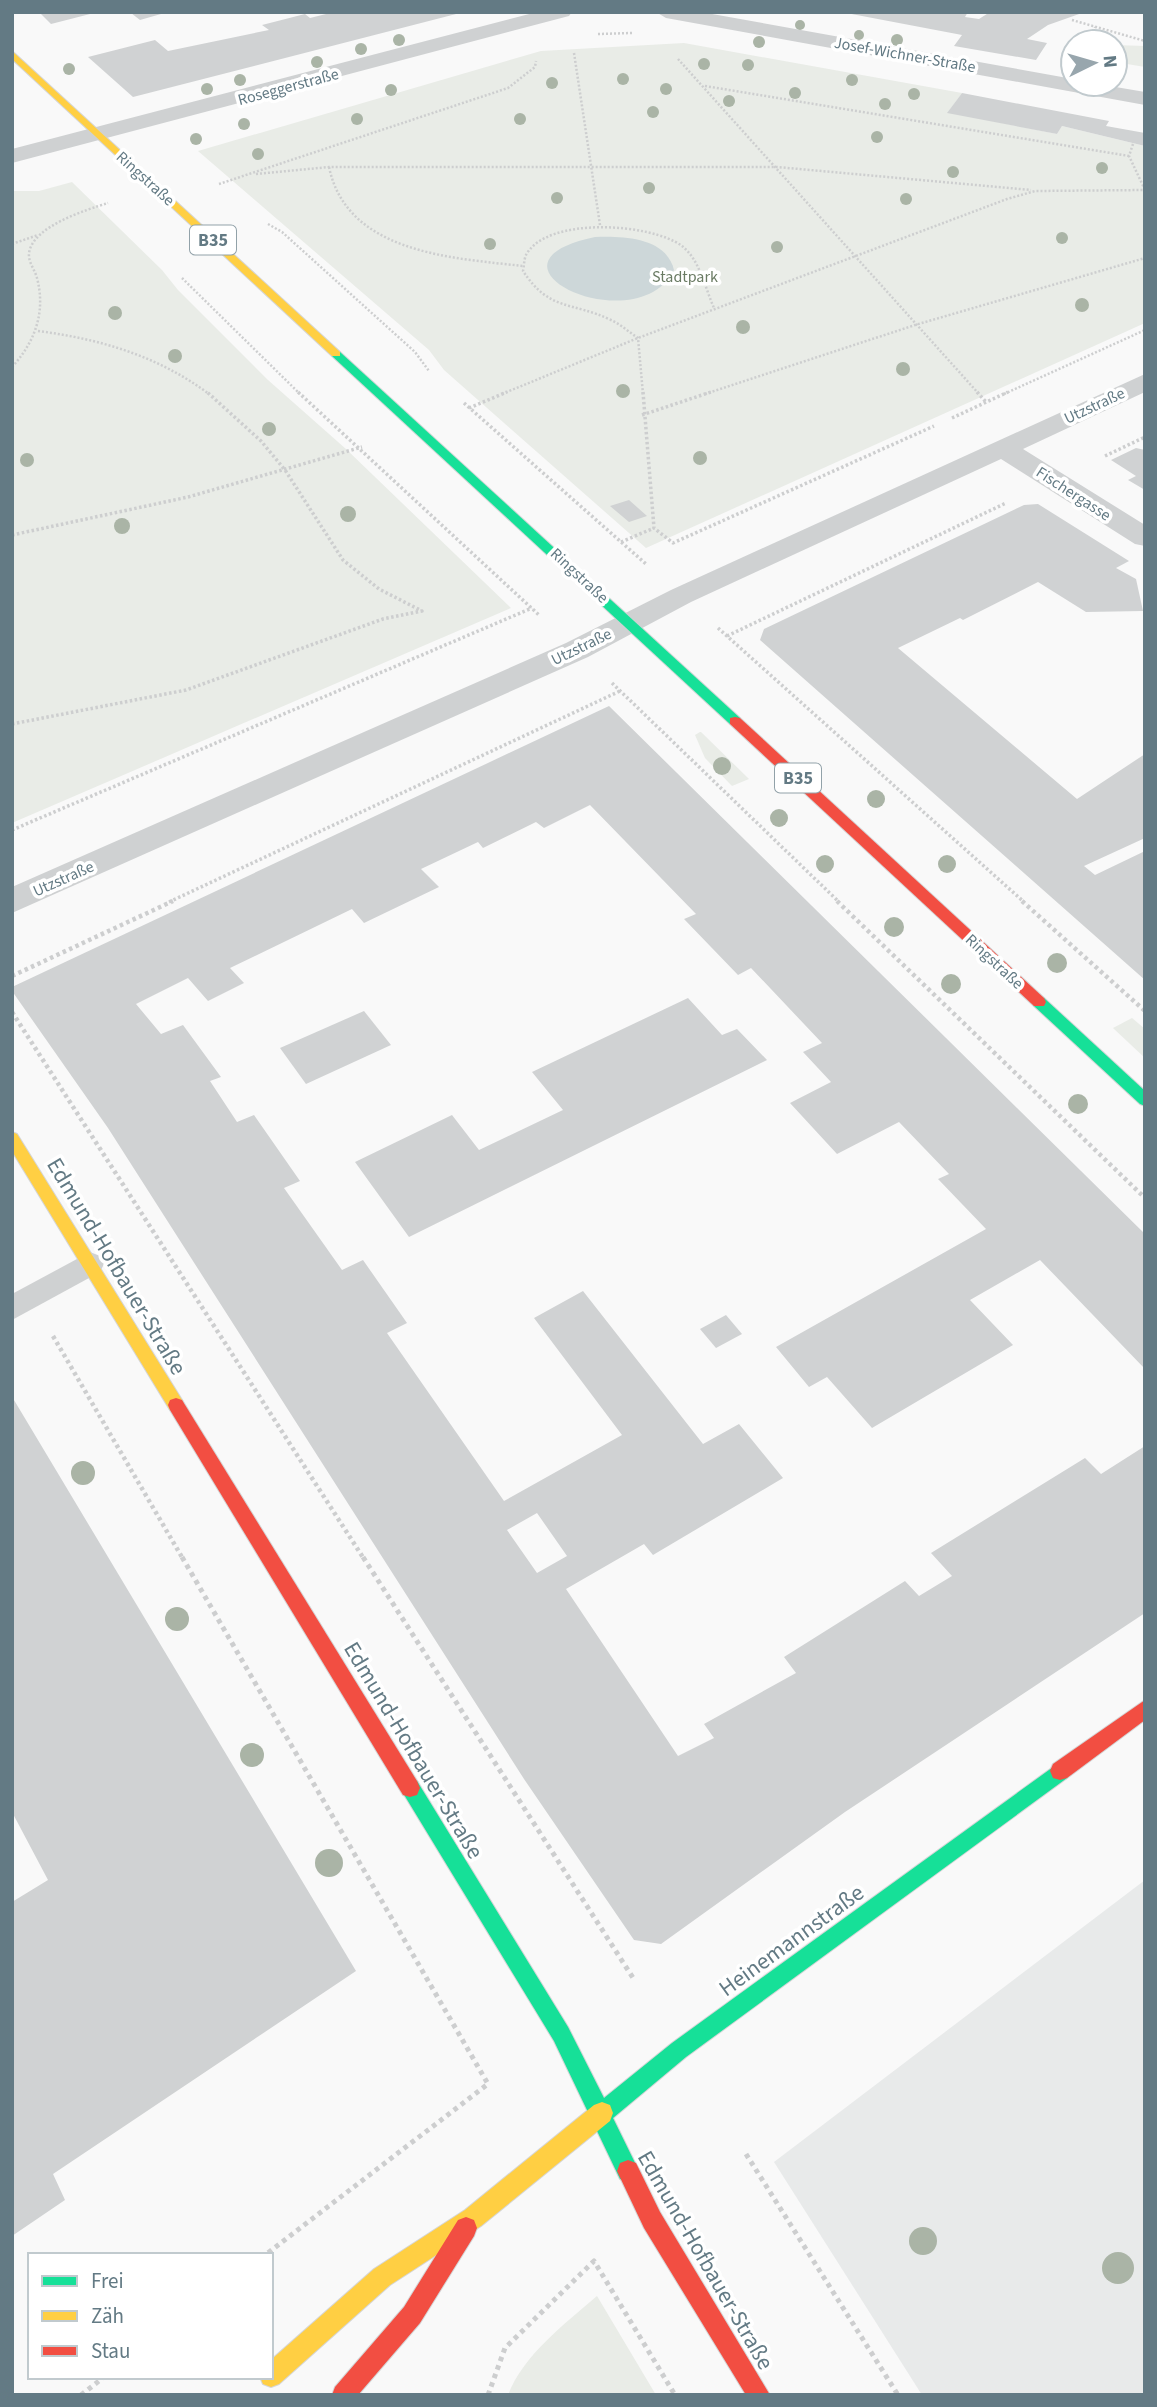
<svg xmlns="http://www.w3.org/2000/svg" width="1157" height="2407" font-family="'Source Sans 3',sans-serif">
	<style>
		.built { fill: #e8eaea }
		.green { fill: #e9ece7 }
		.water { fill: #cdd7d9 }
		.building { fill: #d0d2d3; fill-rule: evenodd }
		.lines { fill: none; stroke-linecap: round; stroke-linejoin: round }
		.fast-casing { stroke: #d5d6d7; stroke-width: 2 }
		.slow-casing { stroke: #d5d6d7; stroke-width: 2 }
		.jam-casing { stroke: #d5d6d7; stroke-width: 2 }
		.path-far3 { stroke: #cdcecf; stroke-width: 2.5; stroke-dasharray: 2 2; stroke-linecap: butt }
		.path-far2 { stroke: #cdcecf; stroke-width: 3.5; stroke-dasharray: 2.5 2.5; stroke-linecap: butt }
		.path-far1 { stroke: #cdcecf; stroke-width: 4.5; stroke-dasharray: 3.5 3.5; stroke-linecap: butt }
		.path { stroke: #cdcecf; stroke-width: 5; stroke-dasharray: 4.5 4.5; stroke-linecap: butt }
		.lane { fill: #cfd1d2; fill-rule: evenodd }
		.street { fill: #cfd1d2; fill-rule: evenodd }
		.fast { fill: #16e098; fill-rule: evenodd }
		.slow { fill: #ffcf43; fill-rule: evenodd }
		.jam { fill: #f24e42; fill-rule: evenodd }
		.tree { fill: #aab4a6 }
		.labels { text-anchor: middle; stroke-width: 7; stroke-linejoin: round; paint-order: stroke }
		.far-street-label { font-size: 16px; fill: #637a84; stroke: #fff }
		.far-park-label { font-size: 16px; fill: #6a7b63; stroke: #fff }
		.shield { fill: #fff; stroke: #92a2a9; stroke-width: 2 }
		.shield-label { font-size: 18px; font-weight: bold; fill: #637a84 }
		.near-street-label { font-size: 23px; fill: #637a84; stroke: #fff }
	</style>
	<rect width="100%" height="100%" fill="#f9f9f9"/>
	<polygon class="built" points="1145,1880 1145,2395 922,2395 774,2162"/>
	<g class="green">
		<polygon points="684,43 962,93 948,112 1057,134 1062,126 1145,146 1145,323 646,548 444,370 429,350 198,151 541,51"/>
		<polygon points="1115,45 1145,46 1145,67 1115,62"/>
		<polygon points="72,182 162,270 178,290 268,380 346,449 511,608 12,823 12,191 39,191"/>
		<polygon points="700,732 701,732 749,779 732,786 705,758 695,735"/>
		<polygon points="1132,1018 1145,1029 1145,1058 1113,1028"/>
		<path d="M597,2296L656,2395H508C524,2354 565,2324 597,2296Z"/>
	</g>
	<path class="water" d="M595,237C623,236 666,237 674,270C637,344 465,264 595,237Z"/>
	<g class="building">
		<polygon points="39,12 94,12 94,13 51,24"/>
		<polygon points="135,12 158,12 161,14 140,20 131,13"/>
		<polygon points="334,12 460,13 133,97 88,57 155,40 168,51 269,30 262,25 305,14 310,18"/>
		<polygon points="841,12 968,12 965,17 979,19 990,12 1082,13 1048,25 1027,39 1047,43 1036,60 954,46 962,35"/>
		<polygon points="962,93 1109,121 1106,126 1145,133 1145,146 1062,126 1057,134 947,113"/>
		<polygon points="1136,448 1145,450 1145,490 1128,480 1136,476 1111,460"/>
		<polygon points="629,500 647,516 629,522 610,506"/>
		<polygon points="1038,504 1129,561 1116,568 1136,579 1143,611 1086,612 1038,582 963,620 960,618 898,648 1077,799 1145,754 1145,838 1084,866 1095,875 1145,851 1145,980 760,640 764,629 1024,505"/>
		<path d="M609,706L1145,1234V1369L1040,1260L970,1300L1013,1345L872,1428L827,1377L809,1387L776,1347L986,1229L938,1179L949,1174L899,1122L837,1154L790,1103L831,1082L803,1052L822,1043L751,968L738,975L684,919L696,914L590,805L544,828L536,822L483,848L478,842L421,869L439,887L364,923L352,909L230,968L244,983L208,1001L188,978L136,1004L161,1034L183,1025L221,1077L210,1081L237,1122L254,1115L300,1181L284,1188L342,1270L363,1260L407,1323L387,1333L504,1501L622,1435L534,1318L583,1291L703,1444L739,1424L783,1478L653,1555L644,1544L566,1589L678,1756L714,1738L704,1724L796,1673L784,1657L905,1581L919,1596L952,1576L931,1553L1085,1458L1101,1474L1145,1446V1613L845,1812L661,1944L634,1940L524,1779L108,1128L12,991V987ZM537,1513L567,1556L537,1573L507,1530Z"/>
		<polygon points="688,998 722,1035 737,1029 767,1060 409,1237 355,1162 452,1115 479,1150 563,1110 532,1072"/>
		<polygon points="364,1011 391,1045 306,1084 280,1048"/>
		<polygon points="726,1315 742,1334 716,1348 700,1329"/>
		<polygon points="14,1400 356,1971 53,2174 65,2200 12,2236 12,1902 48,1880 12,1812"/>
	</g>
	<g class="lines">
		<g class="fast-casing">
			<g id="fast">
				<polygon points="332,352 340,352 740,718 740,724 730,724 332,356"/>
				<polygon points="1039,997 1044,998 1145,1091 1145,1106 1140,1104 1034,1006 1032,1002"/>
				<polygon points="1060,1762 1067,1764 1070,1771 1067,1778 686,2057 613,2118 639,2171 636,2179 628,2182 620,2179 554,2041 400,1788 403,1781 410,1779 417,1781 568,2027 604,2098 672,2043"/>
			</g>
		</g>
		<g class="slow-casing">
			<g id="slow">
				<polygon points="12,51 340,352 340,356 332,356 12,59"/>
				<polygon points="12,1132 17,1134 182,1400 184,1405 182,1410 176,1412 170,1410 12,1151"/>
				<polygon points="602,2102 610,2105 613,2113 610,2121 481,2226 390,2285 279,2384 271,2387 263,2384 260,2377 271,2377 271,2360 374,2269 465,2210 594,2105"/>
			</g>
		</g>
		<g class="jam-casing">
			<g id="jam">
				<polygon points="735,717 740,718 1044,998 1046,1002 1044,1006 1034,1006 730,724 730,718"/>
				<polygon points="176,1398 182,1400 417,1781 420,1788 417,1795 410,1797 403,1795 170,1410 168,1405 170,1400"/>
				<polygon points="1145,1700 1145,1720 1067,1778 1060,1780 1053,1778 1050,1771 1053,1764"/>
				<polygon points="628,2160 636,2163 660,2212 770,2395 746,2395 644,2228 617,2171 620,2163"/>
				<polygon points="466,2217 474,2220 477,2228 474,2236 420,2323 358,2395 332,2395 335,2387 404,2307 458,2220"/>
			</g>
		</g>
		<g class="path-far3">
			<polyline points="1072,20 1145,41"/>
			<polyline points="598,34 632,33"/>
			<polyline points="1087,42 1095,27"/>
			<polyline points="574,53 600,225"/>
			<polyline points="678,59 979,394"/>
			<polyline points="705,86 1129,156"/>
			<polyline points="1133,144 1129,156 1145,190"/>
			<path d="M329,167C347,253 451,258 523,266"/>
			<polyline points="256,174 329,167 777,167 1031,190"/>
			<polyline points="219,184 508,88 535,67 536,61"/>
			<polyline points="268,224 282,232 415,352 429,371"/>
			<polyline points="12,244 38,235"/>
			<polyline points="182,278 300,394"/>
			<path d="M38,331C100,339 158,356 209,394"/>
			<path d="M12,367C35,342 46,312 37,278C35,270 28,262 29,253C33,226 86,210 108,203"/>
			<polyline points="502,394 638,338 1007,199 1035,191 1145,190"/>
			<path d="M643,394L638,338C629,332 620,324 611,320C571,301 550,312 523,271C524,267 524,259 526,255C547,216 651,223 682,246C700,260 705,288 714,308"/>
			<polyline points="705,394 915,325 1145,258"/>
			<polyline points="1004,394 1145,330"/>
		</g>
		<g class="path-far2">
			<polyline points="298,392 539,615"/>
			<polyline points="643,392 654,528 673,543 934,426"/>
			<polyline points="977,392 986,402"/>
			<polyline points="464,403 646,564"/>
			<polyline points="469,408 507,392"/>
			<polyline points="642,415 711,392"/>
			<polyline points="952,418 1008,392"/>
			<polyline points="1105,456 1145,437"/>
			<polyline points="12,535 188,497 362,447"/>
			<polyline points="621,542 654,528"/>
			<polyline points="718,628 1024,902"/>
			<polyline points="727,636 1006,503"/>
			<polyline points="612,683 839,902"/>
			<polyline points="12,724 186,690 383,619 422,611 379,589 343,560 285,470 261,441 207,392"/>
			<polyline points="12,830 532,608"/>
			<polyline points="169,902 620,691"/>
		</g>
		<g class="path-far1">
			<polyline points="837,901 1145,1198"/>
			<polyline points="1022,901 1145,1011"/>
			<polyline points="12,976 173,901"/>
			<polyline points="12,1012 364,1559"/>
			<polyline points="53,1336 183,1559"/>
		</g>
		<g class="path">
			<polyline points="182,1557 488,2084 265,2255"/>
			<polyline points="363,1557 635,1981"/>
			<polyline points="746,2154 898,2395"/>
			<polyline points="81,2395 104,2377"/>
			<polyline points="488,2395 505,2348 594,2261 675,2395"/>
		</g>
		<polygon class="lane" points="90,1252 100,1256 104,1264 100,1272 12,1320 12,1294"/>
		<g class="street">
			<polygon points="537,12 572,12 569,16 12,163 12,149"/>
			<polygon points="656,12 701,12 1073,79 1073,84 1098,84 1145,92 1145,105 666,18"/>
			<polygon points="1145,374 1145,392 1023,449 1145,525 1145,546 1135,544 1001,459 691,602 588,657 12,913 12,887 566,643 671,590"/>
		</g>
		<use href="#fast" class="fast"/>
		<use href="#slow" class="slow"/>
		<use href="#jam" class="jam"/>
	</g>
	<g class="tree">
		<circle cx="800" cy="25" r="5"/>
		<circle cx="859" cy="35" r="5"/>
		<circle cx="399" cy="40" r="6"/>
		<circle cx="897" cy="40" r="6"/>
		<circle cx="759" cy="42" r="6"/>
		<circle cx="361" cy="49" r="6"/>
		<circle cx="317" cy="62" r="6"/>
		<circle cx="704" cy="64" r="6"/>
		<circle cx="748" cy="65" r="6"/>
		<circle cx="69" cy="69" r="6"/>
		<circle cx="623" cy="79" r="6"/>
		<circle cx="240" cy="80" r="6"/>
		<circle cx="852" cy="80" r="6"/>
		<circle cx="552" cy="83" r="6"/>
		<circle cx="207" cy="89" r="6"/>
		<circle cx="666" cy="89" r="6"/>
		<circle cx="391" cy="90" r="6"/>
		<circle cx="795" cy="93" r="6"/>
		<circle cx="914" cy="94" r="6"/>
		<circle cx="729" cy="101" r="6"/>
		<circle cx="885" cy="104" r="6"/>
		<circle cx="653" cy="112" r="6"/>
		<circle cx="357" cy="119" r="6"/>
		<circle cx="520" cy="119" r="6"/>
		<circle cx="244" cy="124" r="6"/>
		<circle cx="877" cy="137" r="6"/>
		<circle cx="196" cy="139" r="6"/>
		<circle cx="258" cy="154" r="6"/>
		<circle cx="1102" cy="168" r="6"/>
		<circle cx="953" cy="172" r="6"/>
		<circle cx="649" cy="188" r="6"/>
		<circle cx="557" cy="198" r="6"/>
		<circle cx="906" cy="199" r="6"/>
		<circle cx="1062" cy="238" r="6"/>
		<circle cx="490" cy="244" r="6"/>
		<circle cx="777" cy="247" r="6"/>
		<circle cx="1082" cy="305" r="7"/>
		<circle cx="115" cy="313" r="7"/>
		<circle cx="743" cy="327" r="7"/>
		<circle cx="175" cy="356" r="7"/>
		<circle cx="903" cy="369" r="7"/>
		<circle cx="623" cy="391" r="7"/>
		<circle cx="269" cy="429" r="7"/>
		<circle cx="700" cy="458" r="7"/>
		<circle cx="27" cy="460" r="7"/>
		<circle cx="348" cy="514" r="8"/>
		<circle cx="122" cy="526" r="8"/>
		<circle cx="722" cy="766" r="9"/>
		<circle cx="876" cy="799" r="9"/>
		<circle cx="779" cy="818" r="9"/>
		<circle cx="825" cy="864" r="9"/>
		<circle cx="947" cy="864" r="9"/>
		<circle cx="894" cy="927" r="10"/>
		<circle cx="1057" cy="963" r="10"/>
		<circle cx="951" cy="984" r="10"/>
		<circle cx="1078" cy="1104" r="10"/>
		<circle cx="83" cy="1473" r="12"/>
		<circle cx="177" cy="1619" r="12"/>
		<circle cx="252" cy="1755" r="12"/>
		<circle cx="329" cy="1863" r="14"/>
		<circle cx="923" cy="2241" r="14"/>
		<circle cx="1118" cy="2268" r="16"/>
	</g>
	<g class="labels">
		<g class="far-street-label">
			<text transform="translate(905 54) rotate(10)" y="6">Josef-Wichner-Straße</text>
			<text transform="translate(288 86) rotate(-15)" y="6">Roseggerstraße</text>
			<text transform="translate(146 178) rotate(42)" y="6">Ringstraße</text>
			<text transform="translate(1094 405) rotate(-25)" y="6">Utzstraße</text>
			<text transform="translate(1074 493) rotate(33)" y="6">Fischergasse</text>
			<text transform="translate(580 575) rotate(43)" y="6">Ringstraße</text>
			<text transform="translate(581 646) rotate(-26)" y="6">Utzstraße</text>
			<text transform="translate(63 878) rotate(-24)" y="6">Utzstraße</text>
			<text transform="translate(995 961) rotate(43)" y="6">Ringstraße</text>
		</g>
		<g class="far-park-label">
			<text x="685" y="282">Stadtpark</text>
		</g>
		<g class="shield">
			<rect x="190" y="225.5" width="46" height="29" rx="5"/>
			<rect x="775" y="763.5" width="46" height="29" rx="5"/>
		</g>
		<g class="shield-label">
			<text x="213" y="246">B35</text>
			<text x="798" y="784">B35</text>
		</g>
		<g class="near-street-label">
			<text transform="translate(117 1266) rotate(59)" y="8">Edmund-Hofbauer-Straße</text>
			<text transform="translate(414 1750) rotate(59)" y="8">Edmund-Hofbauer-Straße</text>
			<text transform="translate(791 1940) rotate(-36)" y="8">Heinemannstraße</text>
			<text transform="translate(706 2260) rotate(60)" y="8">Edmund-Hofbauer-Straße</text>
		</g>
	</g>
	<rect width="1157" height="2407" fill="none" stroke="#637a84" stroke-width="28"/>
	<rect x="28" y="2253" width="245" height="126" fill="#ffffff" stroke="#c1cace" stroke-width="2"/>
	<rect x="42" y="2276" width="35" height="10" fill="#16e098" stroke="#c1cace" stroke-width="2"/>
	<text x="91" y="2288" font-size="21" fill="#637a84">Frei</text>
	<rect x="42" y="2311" width="35" height="10" fill="#ffcf43" stroke="#c1cace" stroke-width="2"/>
	<text x="91" y="2323" font-size="21" fill="#637a84">Zäh</text>
	<rect x="42" y="2346" width="35" height="10" fill="#f24e42" stroke="#c1cace" stroke-width="2"/>
	<text x="91" y="2358" font-size="21" fill="#637a84">Stau</text>
	<g transform="translate(1094 63) rotate(85)"><circle r="33" fill="#ffffff" stroke="#c1cace" stroke-width="2"/>
	<path d="M0-5L12 26L0 18L-12 26Z" fill="#98a6ad"/>
	<text y="-10" font-size="19" font-weight="bold" text-anchor="middle" fill="#637a84">N</text>
	</g>
</svg>
